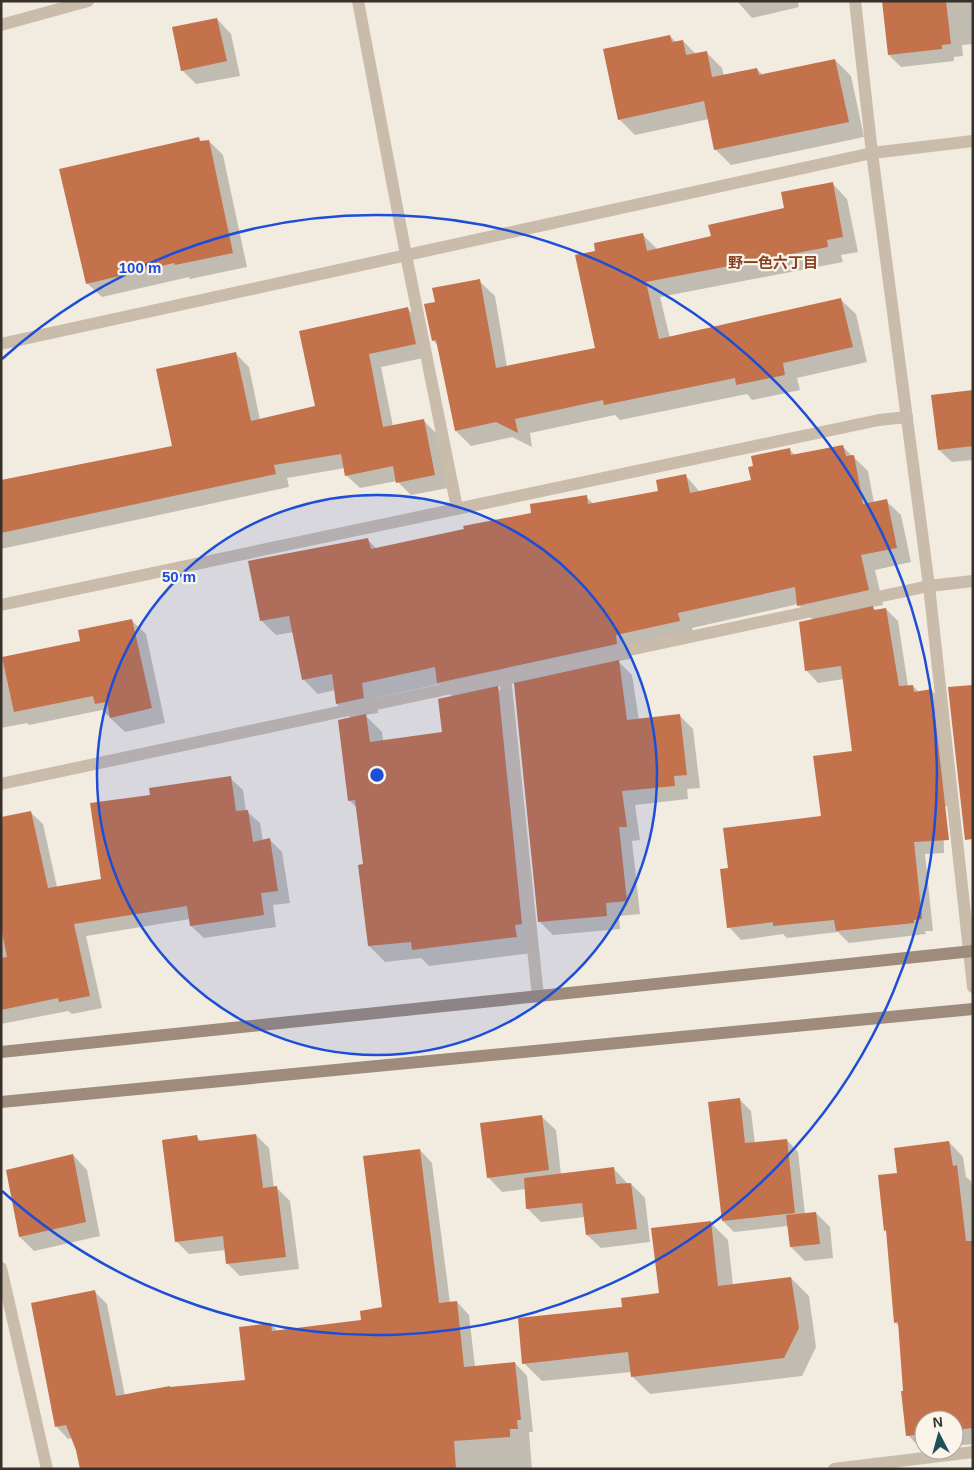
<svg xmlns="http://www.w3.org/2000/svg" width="974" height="1470" font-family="Arial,'Noto Sans JP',sans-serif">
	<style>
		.shadow { fill: #0003; fill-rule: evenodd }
		.building { fill: #c3724c }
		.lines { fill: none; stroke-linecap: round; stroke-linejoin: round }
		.street { stroke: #cabcab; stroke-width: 12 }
		.secondary { stroke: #9e8b7c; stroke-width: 12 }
		.ring { fill: none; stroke: #1d4ed8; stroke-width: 2.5 }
		.labels { text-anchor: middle; stroke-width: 4.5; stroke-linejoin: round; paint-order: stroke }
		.neighbourhood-label { font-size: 15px; font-weight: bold; fill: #864325; stroke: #faf4eb }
		.centre { fill: #1d4ed8; stroke: #faf4eb; stroke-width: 2.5 }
		.ring-label { font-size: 15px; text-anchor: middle; font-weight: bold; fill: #1d4ed8; stroke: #faf4eb; stroke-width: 4.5; stroke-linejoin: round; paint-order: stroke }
	</style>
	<rect width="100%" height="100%" fill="#f2ebdf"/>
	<g class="shadow">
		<polygon points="737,1 805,1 798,3 799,7 752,18"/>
		<polygon points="883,1 973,1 973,44 962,45 963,56 954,57 954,61 901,67 889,55"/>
		<polygon points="217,19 231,34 240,76 196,84 182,70"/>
		<polygon points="670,36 676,42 683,41 696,54 706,52 722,68 724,76 757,69 763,75 835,60 851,76 864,137 731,165 715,149 709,119 635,135 619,119"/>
		<polygon points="199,139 202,142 209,141 223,155 247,267 190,279 189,277 102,297 87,283"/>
		<polygon points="832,183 847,199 858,252 841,255 843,262 660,297 670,338 840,299 856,314 867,362 797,378 800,390 752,400 747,394 620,420 615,415 530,433 532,447 512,437 471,446 456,431 438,346 433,340 436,303 479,281 495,296 507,367 596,349 596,252 643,235 657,249 712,237 786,209"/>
		<polygon points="408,309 421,322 428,357 381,367 393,426 424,421 437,434 448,488 411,495 397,481 360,488 346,475 345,468 287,478 289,487 1,549 1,483 174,447 236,354 249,367 260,420 317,407"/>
		<polygon points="973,391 973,460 952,462 939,450"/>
		<path d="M843,447L868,471L874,503L886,501L901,515L911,562L875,570L883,605L872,607L876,611L886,609L898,621L908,686H913L919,692L932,691L944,703L955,805L943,807L944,853L925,854L933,931H925L926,934L849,943L838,932L787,938L783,934L741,940L729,927V869L823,817L853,752L844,679L818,683L806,670L813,620L798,604L692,628L694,635L630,649L631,659L618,661L632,675L639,720L679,715L693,729L700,788L687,789L688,799L635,805L640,840L632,841L640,914L619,916L620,929L553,935L540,922L515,683L497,687L513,704L532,953L429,966L421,958L385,962L369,946L364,866L357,808L349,800L352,719L337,704L335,690L318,694L304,680L294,632L276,635L262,621L250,562L368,540L377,549L533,514L586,497L594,504L659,492L685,475L700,492L752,481L789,449L796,456ZM439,684L453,697L443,733L383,741L382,732L365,715L378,713L376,698Z"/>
		<polygon points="131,620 146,634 165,723 125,732 102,710 29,725 27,723 1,728 1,659 82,642"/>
		<polygon points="230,778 243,790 246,811 260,823 263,841 270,840 282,852 290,903 273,905 276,927 204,938 191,926 190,919 86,936 102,1008 72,1014 68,1011 1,1024 1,818 30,812 43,824 57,887 103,880 151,796"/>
		<polygon points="740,1100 751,1111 755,1144 787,1140 798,1152 805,1214 816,1213 830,1227 833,1258 805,1261 791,1247 788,1226 734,1232 723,1221"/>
		<polygon points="541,1116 556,1130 561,1175 613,1168 628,1184 631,1184 645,1198 650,1242 601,1248 587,1235 585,1217 541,1222 527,1208 526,1189 502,1192 488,1177"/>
		<polygon points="256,1135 269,1148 274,1188 277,1188 290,1201 299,1269 240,1276 227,1263 226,1250 189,1254 176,1241 197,1137 202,1142"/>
		<polygon points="949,1142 963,1157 966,1177 971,1181 973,1195 973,1444 954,1446 954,1420 924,1420 922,1450 908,1435 900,1327 895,1322 888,1233 885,1230 899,1174"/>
		<polygon points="420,1150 432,1163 450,1303 457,1302 469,1315 475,1367 515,1363 527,1376 533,1432 529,1432 532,1469 81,1469 73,1438 68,1439 56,1426 95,1292 107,1304 125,1396 246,1381 271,1324 278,1332 363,1321 383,1308"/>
		<polygon points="73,1155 87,1170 100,1236 34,1251 20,1237"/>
		<polygon points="710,1222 728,1240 733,1285 791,1278 809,1296 816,1347 802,1376 650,1394 632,1376 631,1372 542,1381 524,1363 624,1308 660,1294"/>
	</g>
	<g class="building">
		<polygon points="882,1 946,1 951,44 942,45 942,49 888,55"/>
		<polygon points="217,18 227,61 181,71 172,27"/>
		<polygon points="670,35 672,42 683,40 686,55 707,51 712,77 757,68 759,75 835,59 849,122 714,150 704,101 618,120 603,49"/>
		<polygon points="199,137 200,141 209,140 233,253 175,265 174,263 86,284 59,169"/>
		<polygon points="833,182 843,237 827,240 828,247 646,282 659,339 841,298 853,347 783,363 785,375 736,385 735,378 604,405 603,400 515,419 518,433 496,422 455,431 436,340 432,341 424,304 435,302 432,288 480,279 496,368 595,348 575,255 595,251 594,243 643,233 647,251 711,236 708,225 784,208 781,192"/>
		<polygon points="408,307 416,344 369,354 383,427 424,419 435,475 396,483 393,466 345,476 341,454 274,465 276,474 1,533 1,480 172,446 156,369 236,352 251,421 315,406 299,331"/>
		<polygon points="973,390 973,446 938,450 931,395"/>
		<polygon points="843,445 846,456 854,455 863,504 887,499 897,548 861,555 869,590 797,606 795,587 678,613 680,621 616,635 617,644 437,683 435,667 362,683 364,698 336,704 332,674 302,680 289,616 260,621 248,561 368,538 371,549 464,529 463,526 531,513 530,504 587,495 588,504 658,491 656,480 686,474 690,493 751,480 748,467 753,466 751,456 790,448 791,455"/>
		<polygon points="873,606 874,610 886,608 899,686 913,685 914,692 932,689 949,840 914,842 922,919 914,920 914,923 836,931 834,920 773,926 773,922 727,928 720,869 728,868 723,828 821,816 813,756 852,751 841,666 805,671 799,622"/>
		<polygon points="132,619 152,708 110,718 107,702 95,704 93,696 14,712 2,657 80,641 78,630"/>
		<polygon points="619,660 627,720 680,714 687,775 674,776 675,786 622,791 627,827 619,827 627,901 606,903 607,916 538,922 514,683"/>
		<polygon points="973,685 973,839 965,840 948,687"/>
		<polygon points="498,686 522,924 515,925 517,937 412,950 411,942 368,946 358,865 363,864 355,800 348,801 338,720 366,714 370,742 442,732 438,699"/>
		<polygon points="231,776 236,811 248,810 253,842 270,838 278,891 261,893 264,915 190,926 187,906 74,924 90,996 59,1002 58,998 1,1010 1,958 7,957 1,927 1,817 31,811 48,888 101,879 90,803 150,795 149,788"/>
		<polygon points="740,1098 745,1143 787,1139 795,1213 722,1221 708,1102"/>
		<polygon points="542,1115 549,1170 487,1178 480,1123"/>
		<polygon points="256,1134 263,1188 277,1186 286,1257 226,1264 223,1236 175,1242 162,1140 197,1135 198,1141"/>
		<polygon points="949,1141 953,1166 957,1165 966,1241 973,1241 973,1428 954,1430 954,1420 924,1420 924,1434 906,1436 901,1391 903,1391 898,1322 894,1323 886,1230 884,1231 878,1175 897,1173 894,1148"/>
		<polygon points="420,1149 439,1303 457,1301 464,1367 515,1362 521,1420 517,1420 518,1429 510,1429 510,1437 454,1441 456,1469 80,1469 76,1450 66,1425 55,1427 31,1303 95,1290 116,1396 170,1386 170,1387 245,1380 239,1327 271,1323 272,1331 361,1320 360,1311 382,1307 363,1156"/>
		<polygon points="73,1154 86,1222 19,1237 6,1170"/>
		<polygon points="614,1167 616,1184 631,1183 637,1229 586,1235 582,1203 526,1209 524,1178"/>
		<polygon points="816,1212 820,1244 790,1247 786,1215"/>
		<polygon points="711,1221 718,1286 791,1277 799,1328 784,1358 631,1377 628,1352 522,1364 518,1318 622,1307 621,1298 659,1293 651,1228"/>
	</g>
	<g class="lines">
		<g class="street">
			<polyline points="358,1 406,255 457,508"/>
			<polyline points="855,1 872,153 929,586 973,987"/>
			<polyline points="1,25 88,1"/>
			<polyline points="1,344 872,153 973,141"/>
			<polyline points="1,605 879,420 907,417"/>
			<polyline points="505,676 538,997"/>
			<polyline points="1,784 929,586 973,581"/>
			<polyline points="1,1268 47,1469"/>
			<polyline points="834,1469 973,1452"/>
		</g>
		<g class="secondary">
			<polyline points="1,1052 973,951"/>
			<polyline points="1,1102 973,1009"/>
		</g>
	</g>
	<circle cx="377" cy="775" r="280" fill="#1d4ed8" fill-opacity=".12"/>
	<g class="ring">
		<circle cx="377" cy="775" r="280"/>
		<path d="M2 359A560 560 0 1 1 2 1191"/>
	</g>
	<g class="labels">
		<g class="neighbourhood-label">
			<text x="773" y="268">野一色六丁目</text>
		</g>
	</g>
	<circle cx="377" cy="775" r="8" class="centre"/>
	<g class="ring-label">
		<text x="140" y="273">100 m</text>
		<text x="179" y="582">50 m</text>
	</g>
	<rect width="974" height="1470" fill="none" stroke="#38302a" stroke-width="5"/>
	<g transform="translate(939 1435) rotate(354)"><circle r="24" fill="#faf4eb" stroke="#aca69e"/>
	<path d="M0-4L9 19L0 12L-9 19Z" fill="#205159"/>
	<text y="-8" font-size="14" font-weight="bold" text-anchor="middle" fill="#38302a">N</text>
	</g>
</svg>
